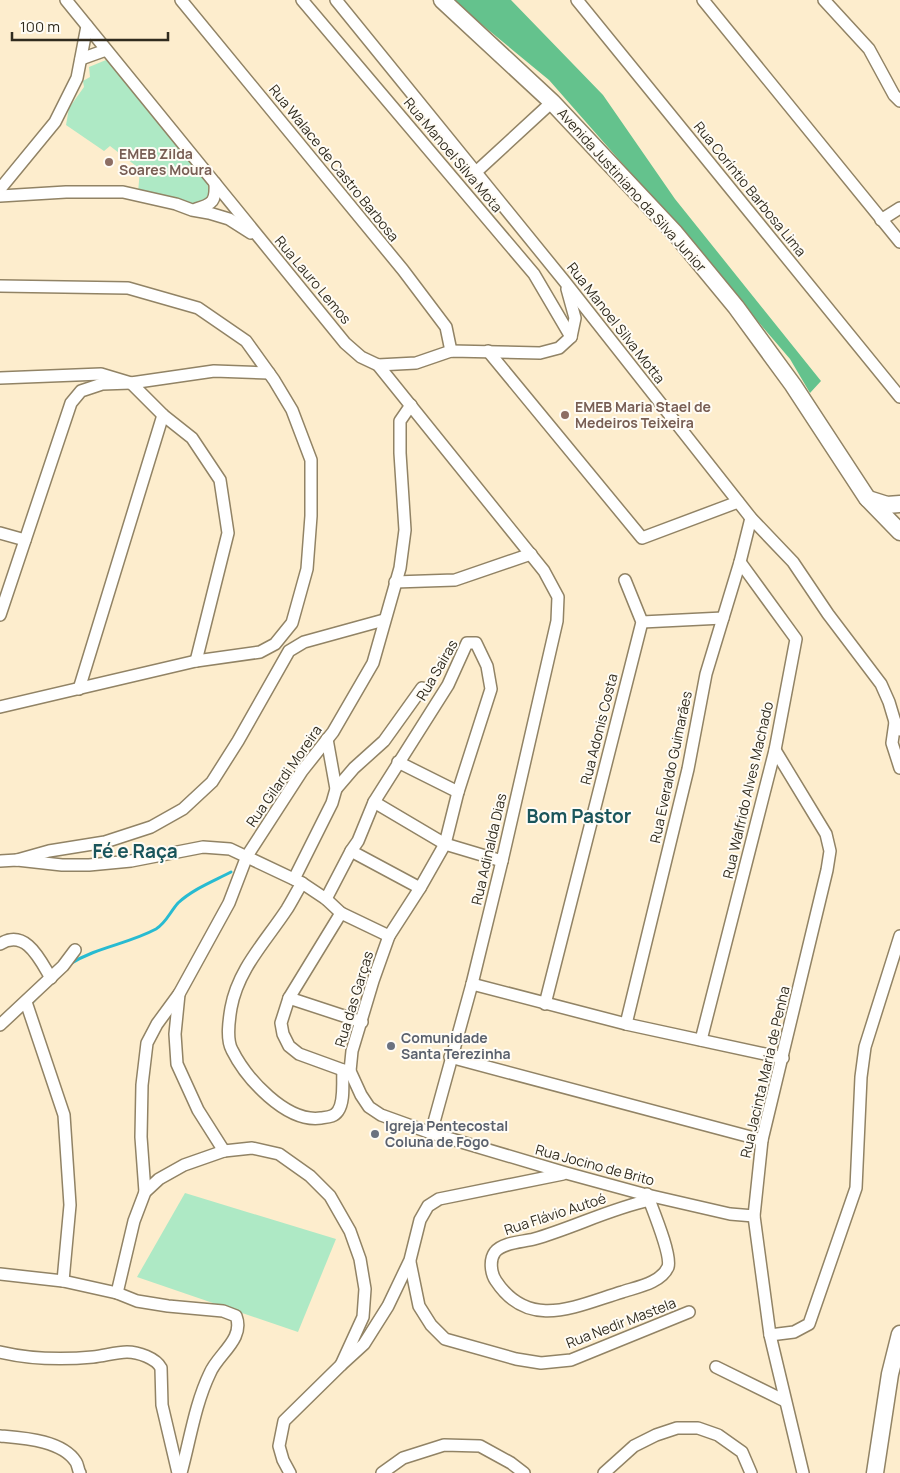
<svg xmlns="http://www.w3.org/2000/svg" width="900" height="1473" font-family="Manrope,sans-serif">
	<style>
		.green { fill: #aee9c5 }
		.forest { fill: #64c28d }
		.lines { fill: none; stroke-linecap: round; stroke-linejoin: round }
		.stream { stroke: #28bbd1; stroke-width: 3 }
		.street-casing { stroke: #918365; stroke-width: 14 }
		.secondary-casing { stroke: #918365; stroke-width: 19 }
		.street { stroke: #fff; stroke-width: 11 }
		.secondary { stroke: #fff; stroke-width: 16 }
		.education-dot { fill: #8d6e63; stroke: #fffcf5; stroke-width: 2 }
		.worship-dot { fill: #6b7280; stroke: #fffcf5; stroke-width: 2 }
		.labels { text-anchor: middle; stroke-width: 4; stroke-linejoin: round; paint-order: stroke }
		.education-label { font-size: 14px; font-weight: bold; fill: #785e54; stroke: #fffcf5; text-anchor: start }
		.street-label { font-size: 14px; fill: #302b1e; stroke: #fffcf5 }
		.worship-label { font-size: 14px; font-weight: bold; fill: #5b616d; stroke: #fffcf5; text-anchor: start }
		.district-label { font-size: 19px; font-weight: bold; fill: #1a555b; stroke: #fffcf5 }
	</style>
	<rect width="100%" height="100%" fill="#fdedcd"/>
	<g class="green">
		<polygon points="106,60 118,71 121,71 207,183 209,190 208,202 193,205 138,193 140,169 110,146 104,151 66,125 69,108 84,87 83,81 90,77 89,67"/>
		<polygon points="185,1193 336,1239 298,1332 137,1277"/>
	</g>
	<polygon class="forest" points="452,0 511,0 603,95 675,199 821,381 810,393 790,359 650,195 549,80"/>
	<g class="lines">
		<g class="stream">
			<path d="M70,964C97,947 128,944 156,929C166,923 170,912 178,903C193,889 214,881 231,872"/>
			<polyline points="30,1005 39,995"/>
		</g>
		<g class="street-casing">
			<g id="street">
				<polyline points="66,0 345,343 361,357 378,365 544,571 558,597 557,621 502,861 472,984 431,1133"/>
				<polyline points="181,0 403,270 446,327 451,351"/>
				<polyline points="302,0 534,274 571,337"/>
				<polyline points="336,0 565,282 751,518 793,562 828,614 881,684 889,702 895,722 900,730"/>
				<polyline points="577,0 900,397"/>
				<polyline points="703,0 900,242"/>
				<polyline points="824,0 869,49 894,95 900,101"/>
				<polyline points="81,59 106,50"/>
				<polyline points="476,172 552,102"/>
				<polyline points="0,189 55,122 77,78 87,26"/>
				<polyline points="0,196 66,192 123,192 176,204 192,210 209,213 229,219 251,233"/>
				<path d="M196,209C213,204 216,201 215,183"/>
				<polyline points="881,220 900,208"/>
				<polyline points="0,286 128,288 198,308 246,341 274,380 292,410 311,460 311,516 307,569 292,623 275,644 260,652 196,661 0,707"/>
				<polyline points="488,351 642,538 738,502"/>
				<polyline points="378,365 416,363 451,351 540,353 559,348 571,337 575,318 567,289"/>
				<polyline points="0,378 101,374 131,383 163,415 192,438 220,480 228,533 196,661"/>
				<polyline points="0,533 25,540"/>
				<polyline points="395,582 455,580 531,554"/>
				<polyline points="0,615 71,403 81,391 102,384 131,383 214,371 269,373"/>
				<polyline points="642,622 723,618"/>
				<polyline points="79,689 163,415"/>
				<polyline points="895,722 892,743 900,768"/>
				<polyline points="775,750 826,834 830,851 827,870 762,1140 754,1216 770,1335 803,1473"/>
				<polyline points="398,762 458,792"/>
				<polyline points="336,789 354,768 384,741 422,688"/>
				<polyline points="374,802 445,844 502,861"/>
				<polyline points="351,851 420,888"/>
				<polyline points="17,860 49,851 105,842 151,827 183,809 212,782 238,741 289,651 304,642 384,620"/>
				<polyline points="0,861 17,860 62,865 89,865 131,861 203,847 230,849 302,883 326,899 341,913 389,936"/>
				<polyline points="294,879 332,803 336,789 327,739"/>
				<path d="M302,883C297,891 292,901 287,909C266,941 238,969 231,1008C229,1020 226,1039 232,1050C246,1078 286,1123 321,1118C328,1117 334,1117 338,1111C345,1101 342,1082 343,1070"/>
				<polyline points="326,899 351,851 358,841 374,802 448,685 467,643 476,643 487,666 491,689 458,792 445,844 420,888 389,936 373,981 352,1051 350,1071 361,1095 369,1107 381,1115 431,1133 566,1173 643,1194 730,1214 754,1216"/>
				<polyline points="341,913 289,998 281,1023 283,1034 289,1046 299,1054 343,1070 350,1071"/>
				<path d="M0,944C26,928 40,960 51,978"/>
				<polyline points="472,984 626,1024 783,1058"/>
				<polyline points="289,998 362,1022"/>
				<polyline points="26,1002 64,1115 70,1205 63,1281"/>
				<polyline points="545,1004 642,622 625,580"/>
				<polyline points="626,1024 688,769 706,674 740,562 751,518"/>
				<polyline points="0,1025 63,966 75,950"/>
				<polyline points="701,1040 775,750 796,639 740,562"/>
				<polyline points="450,1057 762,1140"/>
				<polyline points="224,1151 198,1110 177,1064 175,1034 179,994 229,903 247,856 302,771 333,732 373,663 400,568 405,530 400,453 400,421 411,405"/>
				<polyline points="145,1192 141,1137 142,1085 147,1043 157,1024 179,994"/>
				<path d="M647,1194C652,1208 672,1255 668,1267C661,1283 637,1287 622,1292C576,1306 529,1331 496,1281C491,1274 489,1260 495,1252C503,1242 523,1242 534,1239C573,1228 609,1209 650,1200"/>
				<polyline points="410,1262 419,1306 431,1325 445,1339 516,1359 541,1363 571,1360 689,1312"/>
				<path d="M0,1274L63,1281L117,1293L137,1301L168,1306L223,1311L236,1316C245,1339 218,1354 210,1373C195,1404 190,1440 181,1473"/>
				<polyline points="117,1293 134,1221 145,1192 159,1179 184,1165 224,1151 252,1148 279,1154 310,1176 330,1196 350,1231 360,1259 365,1289 363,1317 341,1365"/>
				<polyline points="770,1335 794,1332 809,1324 856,1188 861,1077 865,1047 900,936"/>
				<path d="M0,1352C30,1359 62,1360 93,1357C104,1356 116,1352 127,1352C138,1352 156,1358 161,1368L162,1405L178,1473"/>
				<polyline points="716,1367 785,1401"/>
				<path d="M0,1436C23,1438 62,1440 76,1462C78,1465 78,1470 80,1473"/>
				<polyline points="290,1473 283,1460 279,1446 284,1421 341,1365 364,1344 388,1306 410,1260 420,1220 428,1206 439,1199 563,1174"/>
				<polyline points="382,1473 403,1458 444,1445 480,1446 511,1463 524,1473"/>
				<polyline points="604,1473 634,1446 656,1435 677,1428 698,1428 718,1435 742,1452 751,1473"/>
			</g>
		</g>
		<g class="secondary-casing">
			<g id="secondary">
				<polyline points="442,0 552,102 675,233 736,307 793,385 867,498 900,532"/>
				<polyline points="868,499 887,505 900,504"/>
				<polyline points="875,1473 890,1374 900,1334"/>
			</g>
		</g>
		<use href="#street" class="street"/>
		<use href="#secondary" class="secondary"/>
	</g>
	<g class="education-dot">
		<circle cx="109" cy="162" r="5"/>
		<circle cx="565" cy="415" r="5"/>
	</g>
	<g class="worship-dot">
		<circle cx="391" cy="1046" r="5"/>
		<circle cx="375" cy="1134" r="5"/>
	</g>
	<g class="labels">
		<g class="education-label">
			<text x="119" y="159">EMEB Zilda<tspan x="119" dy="16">Soares Moura</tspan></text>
			<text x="575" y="412">EMEB Maria Stael de<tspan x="575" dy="16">Medeiros Teixeira</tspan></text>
		</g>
		<g class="street-label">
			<text transform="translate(453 155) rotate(50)" y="5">Rua Manoel Silva Mota</text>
			<text transform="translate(334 163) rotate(51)" y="5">Rua Walace de Castro Barbosa</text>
			<text transform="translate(750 189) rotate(51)" y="5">Rua Coríntio Barbosa Lima</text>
			<text transform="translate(632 190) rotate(48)" y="5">Avenida Justiniano da Silva Junior</text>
			<text transform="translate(313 280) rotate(50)" y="5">Rua Lauro Lemos</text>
			<text transform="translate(616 323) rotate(52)" y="5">Rua Manoel Silva Motta</text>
			<text transform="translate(437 670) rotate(-60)" y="5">Rua Sairas</text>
			<text transform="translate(599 729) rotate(-76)" y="5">Rua Adonis Costa</text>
			<text transform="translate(671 767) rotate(-78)" y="5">Rua Everaldo Guimarães</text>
			<text transform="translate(284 776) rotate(-55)" y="5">Rua Gilardi Moreira</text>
			<text transform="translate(748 790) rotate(-77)" y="5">Rua Walfrido Alves Machado</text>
			<text transform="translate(489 849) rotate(-77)" y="5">Rua Adinalda Dias</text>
			<text transform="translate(354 999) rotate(-73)" y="5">Rua das Garças</text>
			<text transform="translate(765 1072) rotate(-77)" y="5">Rua Jacinta Maria de Penha</text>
			<text transform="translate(595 1165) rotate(15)" y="5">Rua Jocino de Brito</text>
			<text transform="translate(555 1214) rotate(-18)" y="5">Rua Flávio Autoé</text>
			<text transform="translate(621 1323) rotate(-21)" y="5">Rua Nedir Mastela</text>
		</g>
		<g class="worship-label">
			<text x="401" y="1043">Comunidade<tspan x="401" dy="16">Santa Terezinha</tspan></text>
			<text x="385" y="1131">Igreja Pentecostal<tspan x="385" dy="16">Coluna de Fogo</tspan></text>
		</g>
		<g class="district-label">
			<text x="579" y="823">Bom Pastor</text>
			<text x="135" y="858">Fé e Raça</text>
		</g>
	</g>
	<path d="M12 32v8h156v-8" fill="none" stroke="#302b1e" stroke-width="2.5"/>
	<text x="20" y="32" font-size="15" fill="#302b1e" stroke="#fffcf5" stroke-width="4" paint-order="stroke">100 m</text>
</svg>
